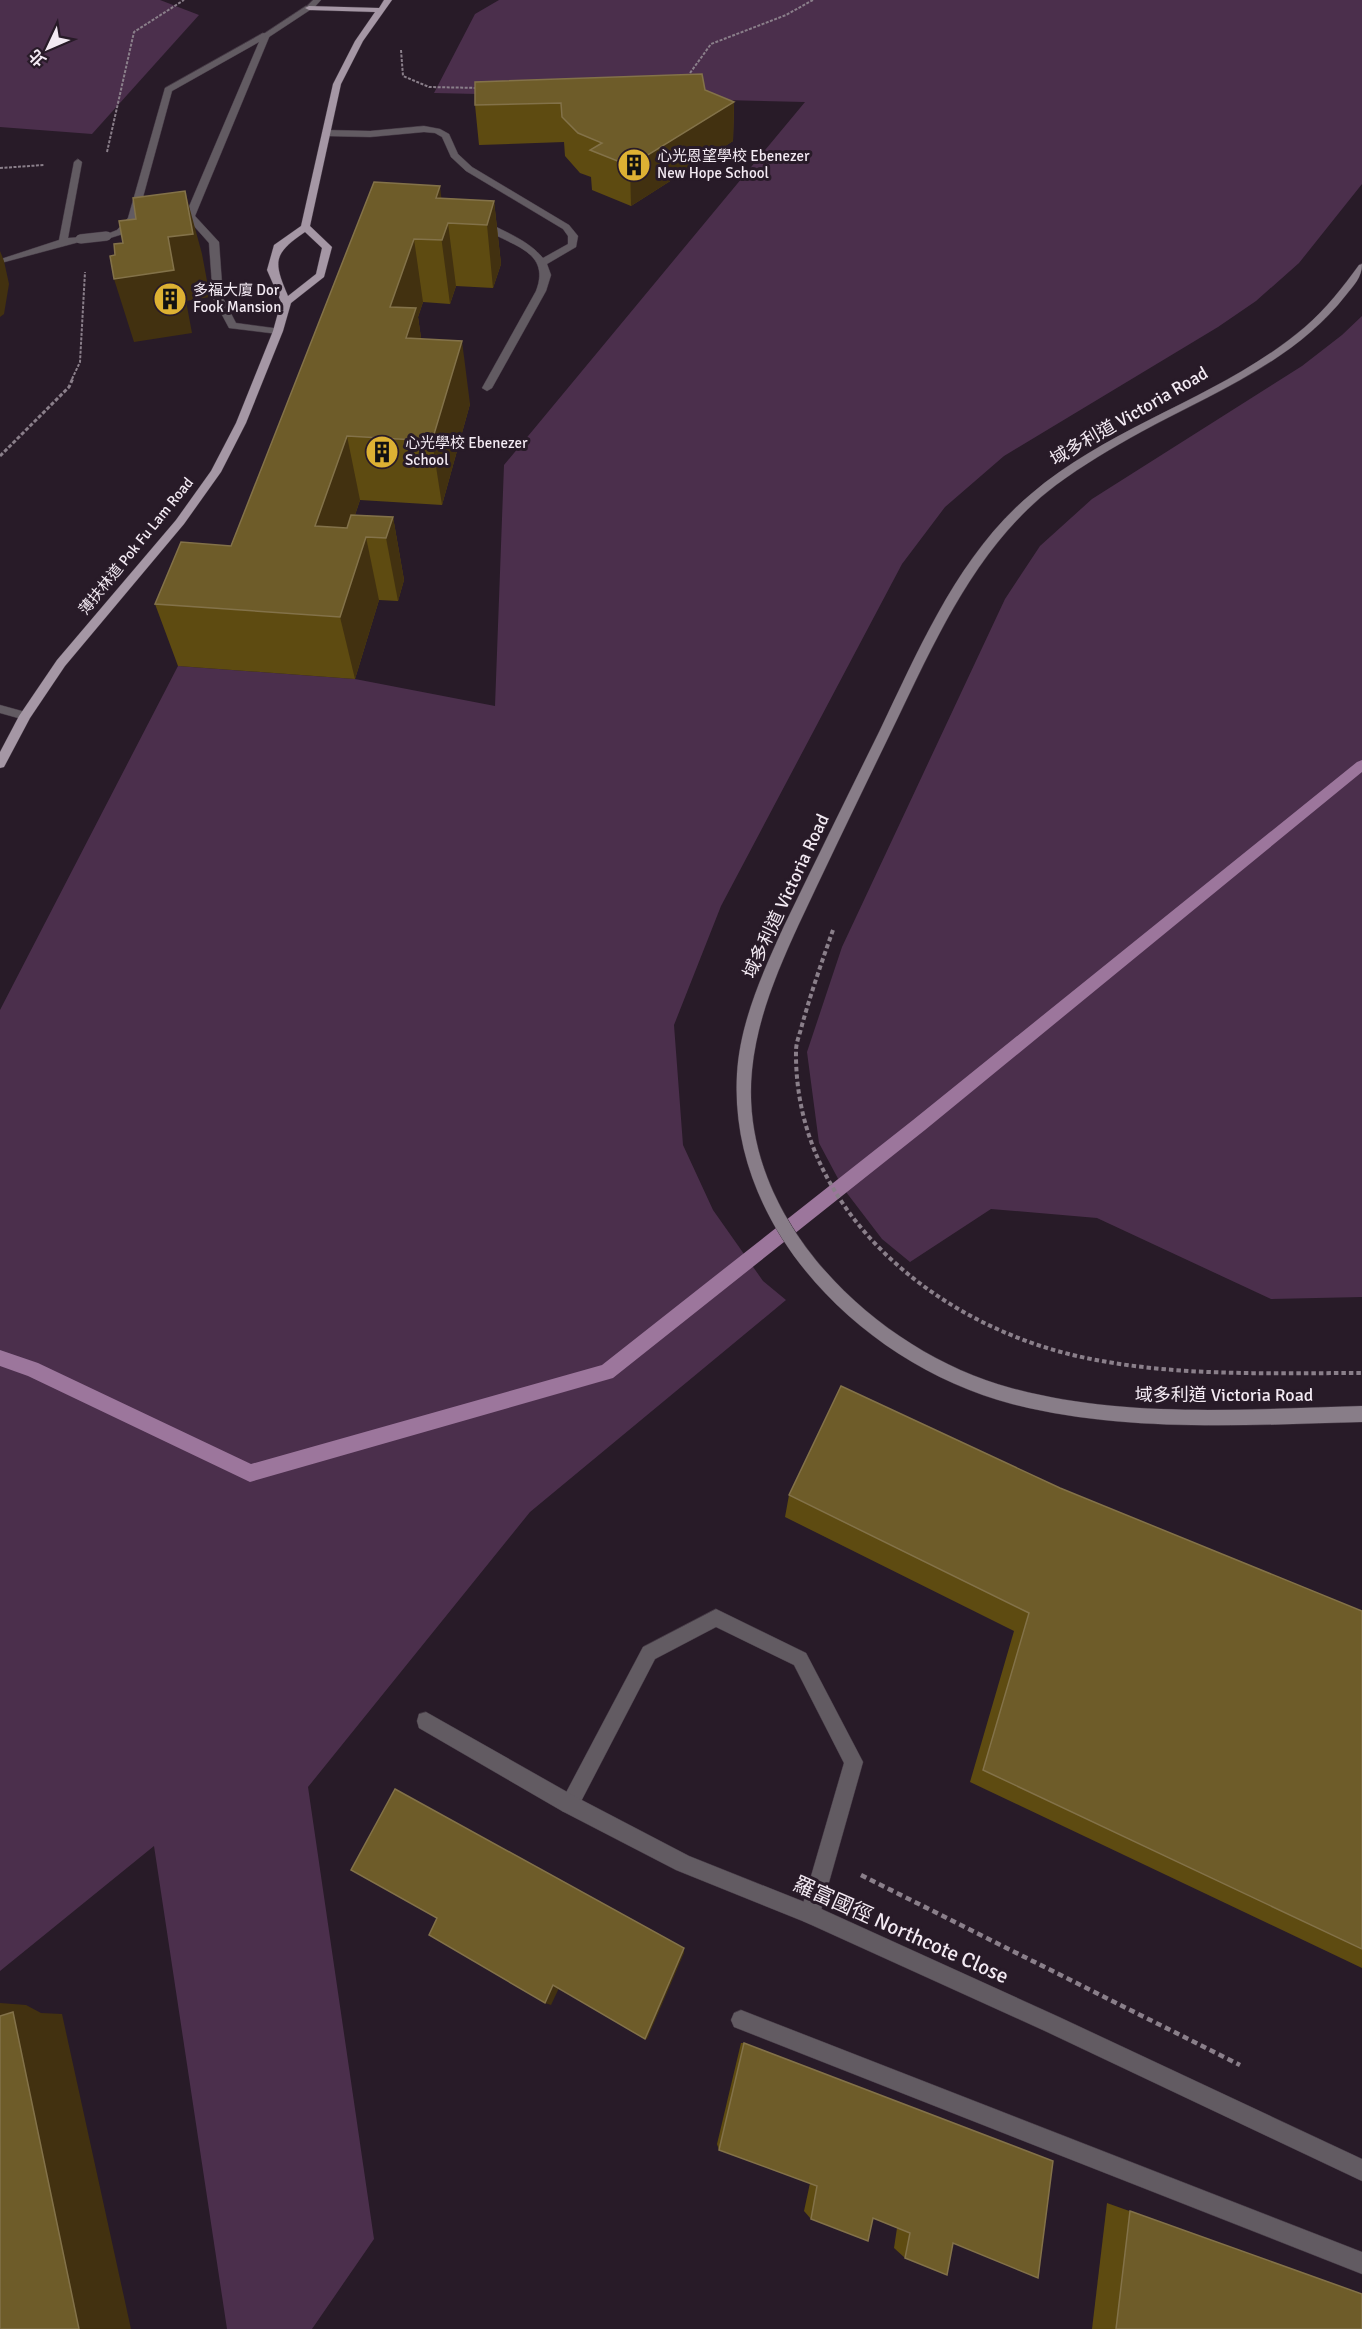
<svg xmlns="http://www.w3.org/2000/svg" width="1362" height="2329" font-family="Signika,'Noto Sans TC',sans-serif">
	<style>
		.green { fill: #4b2f4c }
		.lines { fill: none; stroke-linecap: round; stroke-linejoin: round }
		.stream { fill: #9c769c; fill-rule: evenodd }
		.lane-casing { stroke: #443844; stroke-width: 1 }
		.street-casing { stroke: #443844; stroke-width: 1 }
		.secondary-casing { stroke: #443844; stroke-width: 1 }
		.primary-casing { stroke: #443844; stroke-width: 1 }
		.path-far3 { stroke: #8a7f8a; stroke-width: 2; stroke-dasharray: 3 1.5; stroke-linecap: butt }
		.path-far2 { stroke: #8a7f8a; stroke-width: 3; stroke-dasharray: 4 2; stroke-linecap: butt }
		.path-far1 { stroke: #8a7f8a; stroke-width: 4; stroke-dasharray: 4.5 3; stroke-linecap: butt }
		.path { stroke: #8a7f8a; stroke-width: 4.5; stroke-dasharray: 6 4; stroke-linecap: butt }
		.lane { fill: #625b62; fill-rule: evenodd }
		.street { fill: #625b62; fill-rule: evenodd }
		.secondary { fill: #887d88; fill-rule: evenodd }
		.primary { fill: #a597a5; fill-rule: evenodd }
		.lane-bridge-casing { stroke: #443844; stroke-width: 10; stroke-linecap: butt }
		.lane-bridge { stroke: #625b62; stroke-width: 9 }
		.wall { fill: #5e4b11 }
		.shaded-wall { fill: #423110 }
		.building { fill: #6e5c29; stroke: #837249; stroke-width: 1.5 }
		.labels { text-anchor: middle; stroke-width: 6; stroke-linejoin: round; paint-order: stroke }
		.far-poi-label { font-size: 15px; fill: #f3eaf3; stroke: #281b28; text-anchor: start }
		.far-street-label { font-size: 15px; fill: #f3eaf3; stroke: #281b28 }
		.street-label { font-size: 18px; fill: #f3eaf3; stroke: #281b28 }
		.near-street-label { font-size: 21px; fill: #f3eaf3; stroke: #281b28 }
	</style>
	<rect width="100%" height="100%" fill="#281b28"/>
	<g class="green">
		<polygon points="0,0 160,0 199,15 92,134 0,127"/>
		<polygon points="499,0 1362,0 1362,184 1299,263 1256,301 1218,327 1004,456 945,507 902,564 721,906 674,1025 683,1145 713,1210 763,1281 786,1300 530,1512 308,1787 374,2239 312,2329 227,2329 154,1846 0,1971 0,1010 178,666 355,679 495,706 504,465 805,102 434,93 475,14"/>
		<polygon points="1362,316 1362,1297 1271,1299 1097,1218 991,1209 910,1262 882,1239 843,1188 819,1143 807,1052 842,947 1005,599 1040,546 1092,499 1302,366 1342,335"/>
	</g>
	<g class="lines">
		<polygon class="stream" points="1362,760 1362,772 925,1130 613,1378 250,1482 28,1376 0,1366 0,1350 38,1363 251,1464 602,1365 913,1120 1357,762"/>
		<g class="lane-casing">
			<g id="lane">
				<polygon points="313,0 321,0 312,10 306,10 305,8"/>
				<polygon points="263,33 270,35 195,216 219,242 223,298 236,323 281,329 281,333 278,334 229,328 213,298 209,243 185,216 259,42 172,91 137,219 123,234 107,239 102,236 117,230 128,218 165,88"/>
				<path d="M424,126L440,129L449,134L458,154L472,167L569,225L578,236L576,247L547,264L551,275L546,291L492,388L487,391L482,388L536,291C553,247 502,245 478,224L486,222C506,232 529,241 543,258L568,244V236L563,229L466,171L451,157L442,137L435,133L424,132L370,137L326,136L322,133L326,130L370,131Z"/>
				<polygon points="78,159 82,162 68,238 83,237 83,241 1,263 1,259 59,240 74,162"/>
				<polygon points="0,705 29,713 31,716 25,720 0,713"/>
				<polygon points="716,1609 806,1653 863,1762 820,1914 817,1921 810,1924 803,1921 800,1914 844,1763 794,1665 716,1627 655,1659 576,1811 569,1813 562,1811 560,1804 643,1647"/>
				<polygon points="741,2010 1362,2252 1362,2274 734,2027 731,2020 734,2013"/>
			</g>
		</g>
		<g class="street-casing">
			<g id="street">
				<polygon points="306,6 313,8 269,37 262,35"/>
				<polygon points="426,1712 576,1797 689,1856 817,1907 1059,2017 1362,2159 1362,2181 1045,2031 805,1922 676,1870 562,1811 419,1728 417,1721 419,1714"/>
			</g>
		</g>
		<g class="secondary-casing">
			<path id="secondary" d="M1362,264C1362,277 1354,285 1346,295C1295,361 1213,393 1141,432C1112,448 1083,465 1056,485C974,547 934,644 890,734C859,798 828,862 798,926C777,972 757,1019 752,1070C737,1219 877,1352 1011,1388C1125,1419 1246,1409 1362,1406V1422C1246,1425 1126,1433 1012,1404C867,1366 728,1232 737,1074C740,1022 763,972 784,926C816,860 848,795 880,730C920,647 959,554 1031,494C1113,424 1223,397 1305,327C1326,309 1343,287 1359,265Z"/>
		</g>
		<g class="primary-casing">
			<path id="primary" d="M384,0H392L363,41L341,84L310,226L332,247L324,277L291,303L283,331L246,423L221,472L184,524L65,666L30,718L4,767L0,768V752L19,716L57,660L176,520L211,471L236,423L273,331L281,302L267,270L274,245L301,226L333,84L355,41L375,12L309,10L305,8L309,6L379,8ZM305,232L322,248L316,274L288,296C273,261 273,254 305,232Z"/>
		</g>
		<g class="path-far3">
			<polyline points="401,50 403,76 429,87 479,88"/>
			<polyline points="692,77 690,73 711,44 786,15 813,0"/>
			<polyline points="107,152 134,32 184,0"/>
			<polyline points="0,168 44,165"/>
			<polyline points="72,379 80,362 85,272"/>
		</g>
		<polyline class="path-far2" points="0,456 69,387 73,378"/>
		<path class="path-far1" d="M833,930C822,961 811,993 802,1025C800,1034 796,1042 796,1051C794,1209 933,1323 1077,1356C1170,1377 1267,1373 1362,1373"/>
		<polyline class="path" points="861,1875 1240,2065"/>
		<use href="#lane" class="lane"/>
		<use href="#street" class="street"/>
		<use href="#secondary" class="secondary"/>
		<use href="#primary" class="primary"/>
		<g class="lane-bridge-casing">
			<polyline id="lane-bridge" points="80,239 107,236"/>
		</g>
		<use href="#lane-bridge" class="lane-bridge"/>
	</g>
	<g class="wall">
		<polygon points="705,90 734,102 733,141 631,206 592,190 591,177 580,173 565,156 564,142 479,145 475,105"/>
		<polygon points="374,182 441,198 494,201 501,264 493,288 456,286 450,304 423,302 418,317 421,338 470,404 442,505 360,500 355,515 393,517 404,580 398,601 379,600 355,679 178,666 155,604 231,546"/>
		<polygon points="1060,1488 1362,1611 1362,1968 970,1782 1014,1631 785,1517 789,1495"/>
		<polygon points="741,2043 744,2043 953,2243 905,2258 894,2248 897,2228 873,2218 811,2219 804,2211 810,2183 719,2150 717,2144"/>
		<polygon points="1107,2203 1362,2294 1362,2329 1092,2329"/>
	</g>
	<g class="shaded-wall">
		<polygon points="734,102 733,141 631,206 630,166"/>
		<polygon points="440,186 445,230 448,223 456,286 450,304 436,198"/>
		<polygon points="185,191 202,254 210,297 186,301 192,333 134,342 114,279"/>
		<polygon points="494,201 501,264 493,288 487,225"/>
		<polygon points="414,239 423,302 418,317 426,372 390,307"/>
		<polygon points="0,251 4,261 9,284 4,314 0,317"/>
		<polygon points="462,341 470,404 442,505 432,441"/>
		<polygon points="347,436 360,500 330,589 315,526"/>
		<polygon points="393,517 404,580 398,601 386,538"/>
		<polygon points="366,537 379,600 355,679 340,617"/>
		<polygon points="684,1948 684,1953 647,2039 645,2039"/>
		<polygon points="553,1985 559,1988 551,2005 545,2003"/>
		<polygon points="0,2003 26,2005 41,2013 62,2014 131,2329 79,2329 0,2017"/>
	</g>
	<g class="building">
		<polygon points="702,74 705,90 734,102 630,166 590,150 602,143 578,133 562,117 561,103 475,105 475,82"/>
		<polygon points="374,182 440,186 436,198 494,201 487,225 448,223 442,240 414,239 390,307 416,308 406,338 462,341 432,441 347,436 315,526 347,528 351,515 393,517 386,538 366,537 340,617 155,604 181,542 231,546"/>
		<polygon points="185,191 193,234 168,237 174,270 114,279 110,256 115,255 114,244 123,243 119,221 136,219 133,198"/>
		<polygon points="841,1386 1060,1488 1362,1611 1362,1949 983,1770 1029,1613 789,1495"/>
		<polygon points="395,1789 684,1948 645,2039 553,1985 545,2003 429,1935 437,1918 351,1870"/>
		<polygon points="13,2012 79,2329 0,2329 0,2016"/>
		<polygon points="744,2043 1053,2161 1038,2278 953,2243 947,2275 905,2258 910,2233 873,2218 868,2241 811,2219 817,2186 719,2150"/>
		<polygon points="1130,2211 1362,2294 1362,2329 1116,2329"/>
	</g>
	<defs>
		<g id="building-disc" transform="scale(1.725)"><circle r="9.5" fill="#ddb133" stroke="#281b28"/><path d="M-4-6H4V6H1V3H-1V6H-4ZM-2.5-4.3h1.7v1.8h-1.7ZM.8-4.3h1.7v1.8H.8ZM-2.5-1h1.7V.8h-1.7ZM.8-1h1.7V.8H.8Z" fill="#111"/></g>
	</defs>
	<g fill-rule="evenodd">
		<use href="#building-disc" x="634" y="165"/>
		<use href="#building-disc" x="170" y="299"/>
		<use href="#building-disc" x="382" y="452"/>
	</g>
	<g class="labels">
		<g class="far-poi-label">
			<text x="657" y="161">心光恩望學校 Ebenezer<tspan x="657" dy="17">New Hope School</tspan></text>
			<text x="193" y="295">多福大廈 Dor<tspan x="193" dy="17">Fook Mansion</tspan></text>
			<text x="405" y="448">心光學校 Ebenezer<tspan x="405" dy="17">School</tspan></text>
		</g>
		<g class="far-street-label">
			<text transform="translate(136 546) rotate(-51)" y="5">薄扶林道 Pok Fu Lam Road</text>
		</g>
		<g class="street-label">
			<text transform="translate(1129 416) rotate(-30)" y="6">域多利道 Victoria Road</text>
			<text transform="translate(786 896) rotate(-65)" y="6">域多利道 Victoria Road</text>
			<text x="1224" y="1401">域多利道 Victoria Road</text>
		</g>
		<g class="near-street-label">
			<text transform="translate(901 1930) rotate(24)" y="7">羅富國徑 Northcote Close</text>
		</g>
	</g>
	<g transform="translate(48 48) rotate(226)" stroke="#281b28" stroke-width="4.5" paint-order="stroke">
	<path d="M0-4.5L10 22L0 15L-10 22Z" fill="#f3eaf3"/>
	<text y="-9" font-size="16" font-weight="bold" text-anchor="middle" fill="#f3eaf3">北</text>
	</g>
</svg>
